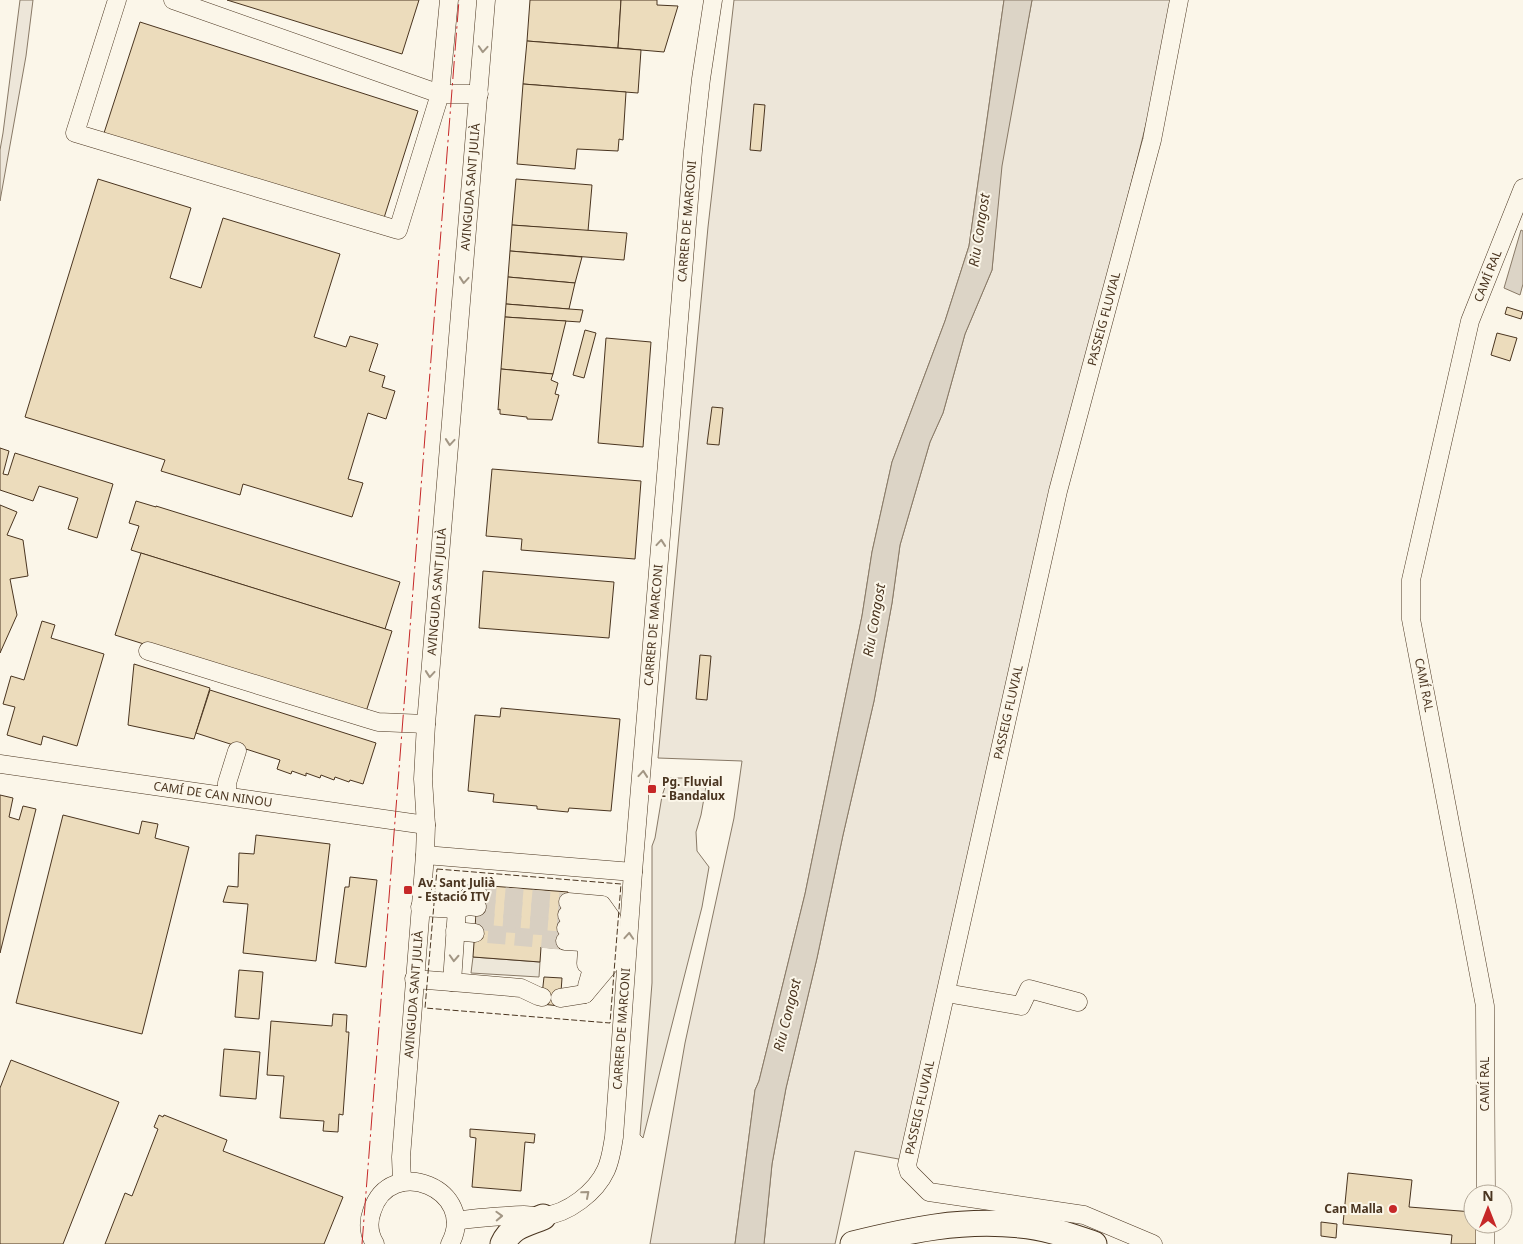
<svg xmlns="http://www.w3.org/2000/svg" width="1523" height="1244" font-family="'Noto Sans',sans-serif">
	<style>
		.green { fill: #ede6d9; stroke: #887966 }
		.parking { fill: #ede7d9; stroke: #887966 }
		.water { fill: #dcd4c6; stroke: #887966 }
		.building { fill: #ecdcbc; stroke: #4a3520 }
		.lines { fill: none; stroke-linecap: round; stroke-linejoin: round }
		.minor-tunnel { stroke: #d8cfc1; stroke-width: 18; stroke-dasharray: 18 9; stroke-linecap: butt }
		.minor-casing { stroke: #4a3520; stroke-width: 19 }
		.highway-casing { stroke: #4a3520; stroke-width: 27 }
		.minor { stroke: #fbf6e9; stroke-width: 18 }
		.highway { stroke: #fbf6e9; stroke-width: 25 }
		.fence { stroke: #4a3520; stroke-width: 1; stroke-dasharray: 6 2.5; stroke-linecap: butt }
		.power { stroke: #c62828; stroke-width: 1; stroke-dasharray: 18 4 2.5 4; stroke-linecap: butt }
		.oneway { stroke: #a29684 }
		.poi-dot { fill: #c62828; stroke: #fbf6e9; stroke-width: 2 }
		.labels { text-anchor: middle; stroke-width: 4; stroke-linejoin: round; paint-order: stroke }
		.street-label { font-size: 12px; fill: #4a3520; stroke: #fbf6e9 }
		.poi-label { font-size: 12px; font-weight: bold; fill: #4a3520; stroke: #fbf6e9; text-anchor: start }
		.water-label { font-size: 14px; font-style: italic; fill: #4a3520; stroke: #fbf6e9 }
	</style>
	<rect width="100%" height="100%" fill="#fbf6e9"/>
	<g class="green">
		<polygon points="20,0 33,0 26,56 0,201 0,150 3,133"/>
		<polygon points="734,0 1004,0 969,246 945,321 892,462 872,552 862,616 805,894 759,1081 755,1090 735,1244 650,1244 685,1043 734,818 742,761 658,758 708,227"/>
		<polygon points="1032,0 1171,0 1149,112 1105,289 904,1160 855,1151 835,1244 764,1244 772,1164 786,1088 817,958 843,835 874,701 892,603 900,545 930,442 943,413 965,334 992,270 1001,166"/>
	</g>
	<g class="parking">
		<polygon points="668,778 696,778 706,787 701,815 696,832 697,851 709,867 702,907 643,1138 640,1135 652,983 652,846 655,838 662,796"/>
		<polygon points="473,957 540,962 539,977 471,973"/>
	</g>
	<g class="water">
		<polygon points="1004,0 1032,0 1002,166 992,270 965,334 943,413 930,442 900,545 892,603 874,701 843,835 817,958 786,1088 772,1164 764,1244 735,1244 755,1090 759,1081 805,894 862,616 872,552 892,462 945,321 969,246"/>
		<polygon points="1521,230 1523,231 1523,284 1520,295 1504,288"/>
	</g>
	<g class="building">
		<polygon points="227,0 419,0 402,54"/>
		<polygon points="530,0 621,0 618,48 527,41"/>
		<polygon points="621,0 657,0 657,5 678,6 664,52 618,48"/>
		<polygon points="140,22 418,111 383,221 104,133"/>
		<polygon points="527,41 641,50 638,93 523,84"/>
		<polygon points="523,84 626,92 623,140 619,139 618,151 577,149 575,169 517,164"/>
		<polygon points="754,104 765,105 761,151 750,150"/>
		<polygon points="98,179 191,208 170,278 201,288 223,218 340,254 314,337 346,347 350,336 378,344 369,371 385,376 382,387 395,391 386,419 368,413 348,479 363,483 352,517 243,484 240,495 161,471 165,460 25,417"/>
		<polygon points="516,179 592,185 588,231 512,225"/>
		<polygon points="512,225 627,233 624,260 510,251"/>
		<polygon points="510,251 582,257 575,283 508,277"/>
		<polygon points="508,277 575,283 569,309 506,304"/>
		<polygon points="506,304 569,309 583,310 580,322 505,317"/>
		<polygon points="1507,307 1523,312 1521,319 1505,314"/>
		<polygon points="505,317 566,321 553,374 501,369"/>
		<polygon points="585,330 596,333 584,378 573,375"/>
		<polygon points="1497,333 1517,338 1510,361 1491,355"/>
		<polygon points="606,338 651,342 643,447 598,443"/>
		<polygon points="501,369 553,374 551,380 558,383 555,394 559,395 552,420 527,419 527,417 500,414 500,409 498,410"/>
		<polygon points="712,407 723,408 719,445 707,444"/>
		<polygon points="0,448 9,451 3,474 8,475 15,453 113,484 97,538 68,529 78,498 39,486 33,501 0,490"/>
		<polygon points="492,469 641,481 635,559 521,550 522,539 486,536"/>
		<polygon points="136,501 156,507 156,506 400,582 385,629 131,550 139,526 129,523"/>
		<polygon points="0,505 17,512 7,535 23,540 28,576 10,579 17,615 0,653"/>
		<polygon points="141,553 392,631 364,718 352,709 115,635"/>
		<polygon points="483,571 614,582 609,638 479,628"/>
		<polygon points="42,621 55,625 51,638 104,654 77,746 43,736 41,745 7,735 15,707 3,704 11,676 24,680"/>
		<polygon points="700,655 711,656 707,700 696,699"/>
		<polygon points="134,664 210,688 194,739 128,725"/>
		<polygon points="210,690 376,743 363,784 350,780 349,782 335,777 334,780 321,775 320,778 306,773 306,776 292,771 291,774 277,769 280,760 196,733"/>
		<polygon points="501,708 620,719 611,811 569,808 568,812 537,809 537,806 493,802 494,794 468,791 475,715 500,717"/>
		<polygon points="0,795 13,798 9,817 19,820 23,806 36,809 0,953"/>
		<polygon points="63,815 139,834 142,821 158,824 155,838 189,847 142,1034 16,1003"/>
		<polygon points="256,835 330,844 316,961 243,953 248,904 223,902 228,886 238,887 239,853 254,854"/>
		<polygon points="350,877 377,880 366,967 335,963 345,887 349,887"/>
		<polygon points="478,885 568,892 564,949 541,947 540,962 473,957"/>
		<polygon points="239,970 263,972 259,1019 235,1017"/>
		<polygon points="544,977 562,978 560,1006 541,1004"/>
		<polygon points="333,1014 347,1015 346,1032 349,1032 343,1115 339,1114 338,1132 323,1131 324,1121 280,1118 284,1076 267,1075 271,1021 332,1026"/>
		<polygon points="224,1049 260,1052 256,1099 220,1096"/>
		<polygon points="11,1060 119,1102 63,1244 0,1244 0,1088"/>
		<polygon points="159,1115 163,1117 164,1115 227,1140 223,1151 343,1197 324,1244 105,1244 125,1193 132,1196 158,1129 154,1127"/>
		<polygon points="470,1129 535,1134 534,1143 525,1142 521,1191 472,1187 476,1138 470,1137"/>
		<polygon points="1348,1173 1412,1180 1409,1207 1473,1212 1473,1224 1480,1224 1479,1244 1451,1244 1452,1235 1343,1224"/>
		<polygon points="1321,1222 1337,1224 1336,1238 1321,1236"/>
	</g>
	<g class="lines">
		<g class="minor-tunnel">
			<polyline points="478,894 568,902"/>
			<polyline points="477,907 567,915"/>
			<polyline points="476,921 566,928"/>
			<polyline points="488,934 565,941"/>
		</g>
		<g class="minor-casing">
			<g id="minor">
				<polyline points="117,0 75,133 398,230 440,94 449,0"/>
				<polyline points="173,0 440,94 479,94"/>
				<polyline points="148,651 368,719 378,722 426,724"/>
				<path id="s1" d="M0,764L426,825"/>
				<polyline points="227,796 227,783 237,751"/>
				<polyline points="425,855 633,872"/>
				<polyline points="568,902 602,905 612,919 611,963 585,994"/>
				<polyline points="420,907 457,909 469,906 477,907"/>
				<polyline points="457,909 452,982 521,988 538,996 542,997"/>
				<polyline points="457,909 472,893 478,894"/>
				<polyline points="567,915 595,917 603,932 603,948"/>
				<path d="M566,928L590,930C600,948 592,968 587,986"/>
				<polyline points="455,931 475,933"/>
				<polyline points="565,941 582,942 587,949 586,964"/>
				<polyline points="414,979 452,982"/>
				<polyline points="946,993 1021,1006 1029,989 1078,1002"/>
				<polyline points="560,998 585,994"/>
				<path id="s2" d="M402,1182L401,1157L425,855L426,825L423,779L426,724L486,0"/>
				<path id="s3" d="M1486,1194L1485,1006L1411,619V580L1470,321L1523,188"/>
				<path id="s4" d="M456,1221C479,1217 501,1216 524,1215C530,1215 537,1217 543,1216C568,1214 596,1192 606,1170C611,1159 612,1148 614,1137L633,872L693,151L701,79L713,0"/>
				<path d="M375,1244C369,1234 368,1222 372,1211C390,1153 479,1190 450,1244"/>
				<path id="s5" d="M1153,1244L1084,1215L929,1192L909,1172L907,1165L1058,491L1152,140L1179,0"/>
				<polyline points="1485,1244 1485,1224"/>
			</g>
		</g>
		<g class="highway-casing">
			<g id="highway">
				<path d="M503,1244C511,1226 526,1224 543,1217"/>
				<path d="M853,1244C910,1230 960,1219 1020,1225C1045,1227 1070,1236 1094,1244"/>
			</g>
		</g>
		<use href="#minor" class="minor"/>
		<use href="#highway" class="highway"/>
		<polygon class="fence" points="437,869 621,884 610,1023 425,1008"/>
		<polyline class="power" points="362,1244 459,0"/>
	</g>
	<defs><path id="oneway-chevron" d="M-2-3.5L2.5 0L-2 3.5" fill="none" stroke-width="1.6" stroke-linecap="round" stroke-linejoin="round" transform="scale(1.25)"/></defs>
	<g class="oneway">
		<use href="#oneway-chevron" transform="translate(483 49) rotate(94)"/>
		<use href="#oneway-chevron" transform="translate(464 280) rotate(95)"/>
		<use href="#oneway-chevron" transform="translate(450 442) rotate(95)"/>
		<use href="#oneway-chevron" transform="translate(661 543) rotate(-85)"/>
		<use href="#oneway-chevron" transform="translate(430 674) rotate(95)"/>
		<use href="#oneway-chevron" transform="translate(643 774) rotate(-85)"/>
		<use href="#oneway-chevron" transform="translate(629 936) rotate(-86)"/>
		<use href="#oneway-chevron" transform="translate(454 958) rotate(93)"/>
		<use href="#oneway-chevron" transform="translate(586 1194) rotate(-41)"/>
		<use href="#oneway-chevron" transform="translate(499 1216) rotate(-2)"/>
	</g>
	<g class="poi-dot">
		<rect x="647" y="784" width="10" height="10" rx="2.5"/>
		<rect x="403" y="885" width="10" height="10" rx="2.5"/>
		<circle cx="1393" cy="1209" r="5"/>
	</g>
	<g class="labels">
		<g class="street-label">
			<text dy="4" stroke="none"><textPath href="#s2" startOffset="998">AVINGUDA SANT JULIÀ</textPath></text>
			<text dy="4" stroke="none"><textPath href="#s4" startOffset="1121">CARRER DE MARCONI</textPath></text>
			<text dy="4" stroke="none"><textPath href="#s3" startOffset="935">CAMÍ RAL</textPath></text>
			<text dy="4" stroke="none"><textPath href="#s5" startOffset="1136">PASSEIG FLUVIAL</textPath></text>
			<text dy="4" stroke="none"><textPath href="#s2" startOffset="592">AVINGUDA SANT JULIÀ</textPath></text>
			<text dy="4" stroke="none"><textPath href="#s4" startOffset="716">CARRER DE MARCONI</textPath></text>
			<text transform="translate(1424 685) rotate(79)" y="4">CAMÍ RAL</text>
			<text dy="4" stroke="none"><textPath href="#s5" startOffset="731">PASSEIG FLUVIAL</textPath></text>
			<text dy="4" stroke="none"><textPath href="#s1" startOffset="215">CAMÍ DE CAN NINOU</textPath></text>
			<text dy="4" stroke="none"><textPath href="#s2" startOffset="188">AVINGUDA SANT JULIÀ</textPath></text>
			<text dy="4" stroke="none"><textPath href="#s4" startOffset="311">CARRER DE MARCONI</textPath></text>
			<text transform="translate(1485 1084) rotate(-90)" y="4">CAMÍ RAL</text>
			<text dy="4" stroke="none"><textPath href="#s5" startOffset="326">PASSEIG FLUVIAL</textPath></text>
		</g>
		<g class="poi-label">
			<text x="662" y="786">Pg. Fluvial<tspan x="662" dy="14">- Bandalux</tspan></text>
			<text x="418" y="887">Av. Sant Julià<tspan x="418" dy="14">- Estació ITV</tspan></text>
			<text x="1383" y="1213" text-anchor="end">Can Malla</text>
		</g>
		<g class="water-label">
			<text transform="translate(979 230) rotate(-81)" y="5">Riu Congost</text>
			<text transform="translate(874 620) rotate(-80)" y="5">Riu Congost</text>
			<text transform="translate(787 1015) rotate(-76)" y="5">Riu Congost</text>
		</g>
	</g>
	<g transform="translate(1488 1209)"><circle r="24" fill="#fbf6e9" stroke="#b4a999"/>
	<path d="M0-4L9 19L0 12L-9 19Z" fill="#c62828"/>
	<text y="-8" font-size="14" font-weight="bold" text-anchor="middle" fill="#4a3520">N</text>
	</g>
</svg>
